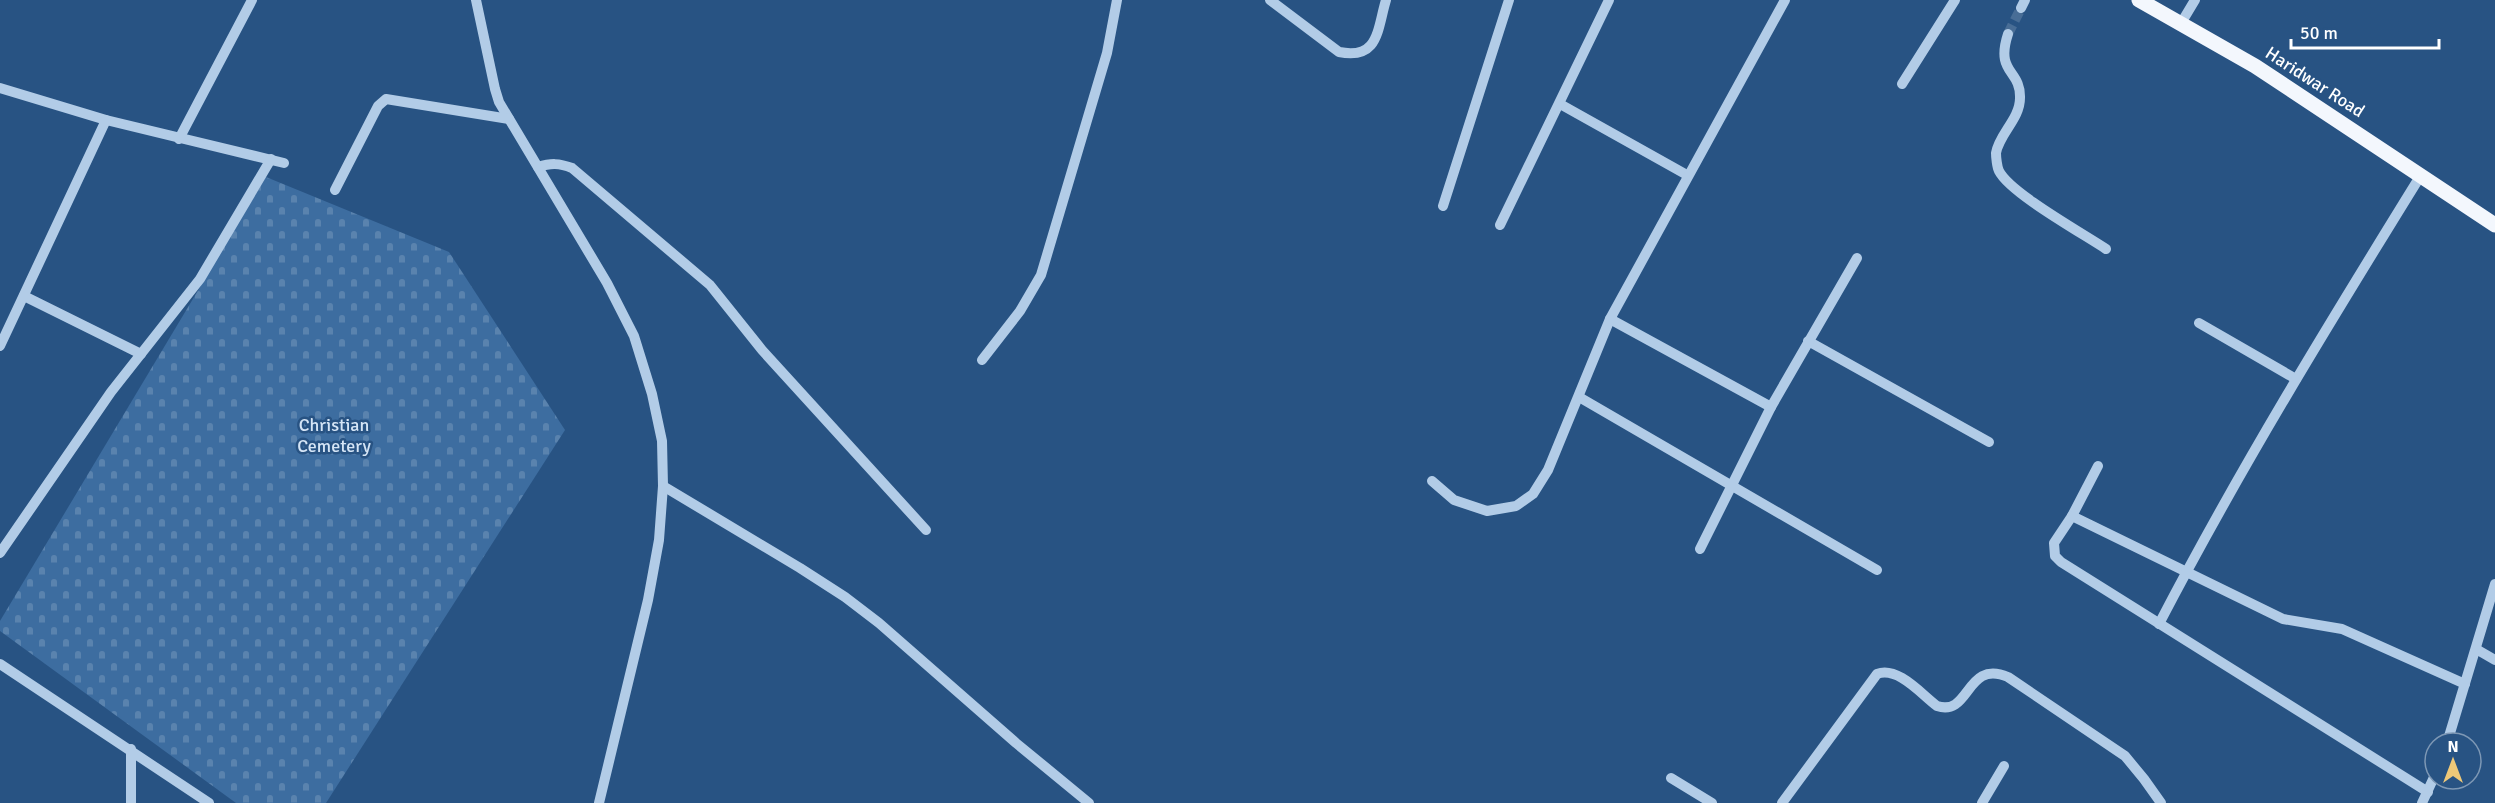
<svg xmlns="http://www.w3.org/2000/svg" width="2495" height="803" font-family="Signika,sans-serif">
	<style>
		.cemetery { fill: url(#cemetery-stones) }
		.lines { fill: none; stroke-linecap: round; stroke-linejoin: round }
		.minor-tunnel { stroke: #486d96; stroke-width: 10; stroke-dasharray: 10 5; stroke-linecap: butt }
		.minor { stroke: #b2cce7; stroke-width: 10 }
		.major { stroke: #f3f7fd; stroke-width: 15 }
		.labels { text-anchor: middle; stroke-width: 5; stroke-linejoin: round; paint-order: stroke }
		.street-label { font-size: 18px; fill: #fff; stroke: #285383 }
		.park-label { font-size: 18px; fill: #d5e5f6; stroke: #285383 }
	</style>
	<defs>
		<pattern id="cemetery-stones" width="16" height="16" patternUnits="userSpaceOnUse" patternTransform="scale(1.5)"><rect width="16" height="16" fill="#3d6da0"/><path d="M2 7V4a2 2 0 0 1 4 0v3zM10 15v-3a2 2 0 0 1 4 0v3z" fill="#5a83ae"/></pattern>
	</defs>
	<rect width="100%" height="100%" fill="#285383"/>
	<polygon class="cemetery" points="266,177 449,252 565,430 326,803 236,803 0,631 0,621"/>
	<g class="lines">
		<polyline class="minor-tunnel" points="2008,34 2021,8"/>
		<g class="minor">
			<polyline points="476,0 495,89 499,102 607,283 634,336 652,394 662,441 663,486 659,540 648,600 599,803"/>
			<path d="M1270,0L1339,52C1379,60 1377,30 1386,0"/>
			<polyline points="2021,8 2025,0"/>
			<polyline points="2180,25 2195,0"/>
			<path d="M2008,34C1995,74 2021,69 2020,98C2020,119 1999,134 1996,153C1996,157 1997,167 1999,171C2010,193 2082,233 2106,249"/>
			<polyline points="1902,84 1955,0"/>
			<polyline points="0,88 106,120 284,163"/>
			<polyline points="1560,104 1687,175"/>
			<polyline points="179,139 252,0"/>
			<path d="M538,167C551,163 559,163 572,168L710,285L762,350L926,530"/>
			<polyline points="335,190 378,106 386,99 509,119"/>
			<polyline points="1443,206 1509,0"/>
			<polyline points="1500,225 1609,0"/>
			<polyline points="24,296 141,354"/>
			<polyline points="1610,319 1771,407"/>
			<polyline points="2199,323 2296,379"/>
			<polyline points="1808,341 1989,442"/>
			<polyline points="0,346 106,120"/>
			<polyline points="982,360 1020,311 1041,275 1107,53 1117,0"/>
			<polyline points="1579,397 1877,570"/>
			<polyline points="2098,466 2072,516 2054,543 2055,556 2061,562 2428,792"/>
			<polyline points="1432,481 1454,500 1487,511 1516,506 1533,494 1548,470 1610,319 1785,0"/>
			<polyline points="663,486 800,568 845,597 879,623 1016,743 1089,803"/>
			<polyline points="2072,516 2283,619 2342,629 2465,684"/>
			<polyline points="1700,549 1771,407 1857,258"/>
			<polyline points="0,553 111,392 200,279 271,159"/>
			<path d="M2159,624C2239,470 2330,322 2421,175"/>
			<polyline points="2476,649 2495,660"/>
			<polyline points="0,664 209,803"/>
			<polyline points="2447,743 2495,584"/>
			<polyline points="131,749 131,803"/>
			<polyline points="1671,778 1712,803"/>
			<path d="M1782,803L1877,674C1898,666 1921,694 1937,706C1971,717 1965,659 2008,677L2125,756L2144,779L2161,803"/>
			<polyline points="1982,803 2004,766"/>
			<polyline points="2422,803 2435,775"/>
		</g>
		<polyline class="major" points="2139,0 2255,66 2495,225"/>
	</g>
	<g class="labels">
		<g class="street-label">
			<text transform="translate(2315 82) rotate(33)" y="6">Haridwar Road</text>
		</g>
		<g class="park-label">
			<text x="334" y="431">Christian<tspan x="334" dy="21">Cemetery</tspan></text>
		</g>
	</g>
	<g transform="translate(2453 761)"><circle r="28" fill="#285383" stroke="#7e98b5" stroke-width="1.5"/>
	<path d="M0-4.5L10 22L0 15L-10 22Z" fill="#eec878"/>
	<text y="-9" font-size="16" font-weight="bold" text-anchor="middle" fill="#ffffff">N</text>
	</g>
	<path d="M2291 39v9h148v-9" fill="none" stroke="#ffffff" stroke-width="3"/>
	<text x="2300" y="39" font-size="18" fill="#ffffff" stroke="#285383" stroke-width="4.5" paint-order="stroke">50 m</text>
</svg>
